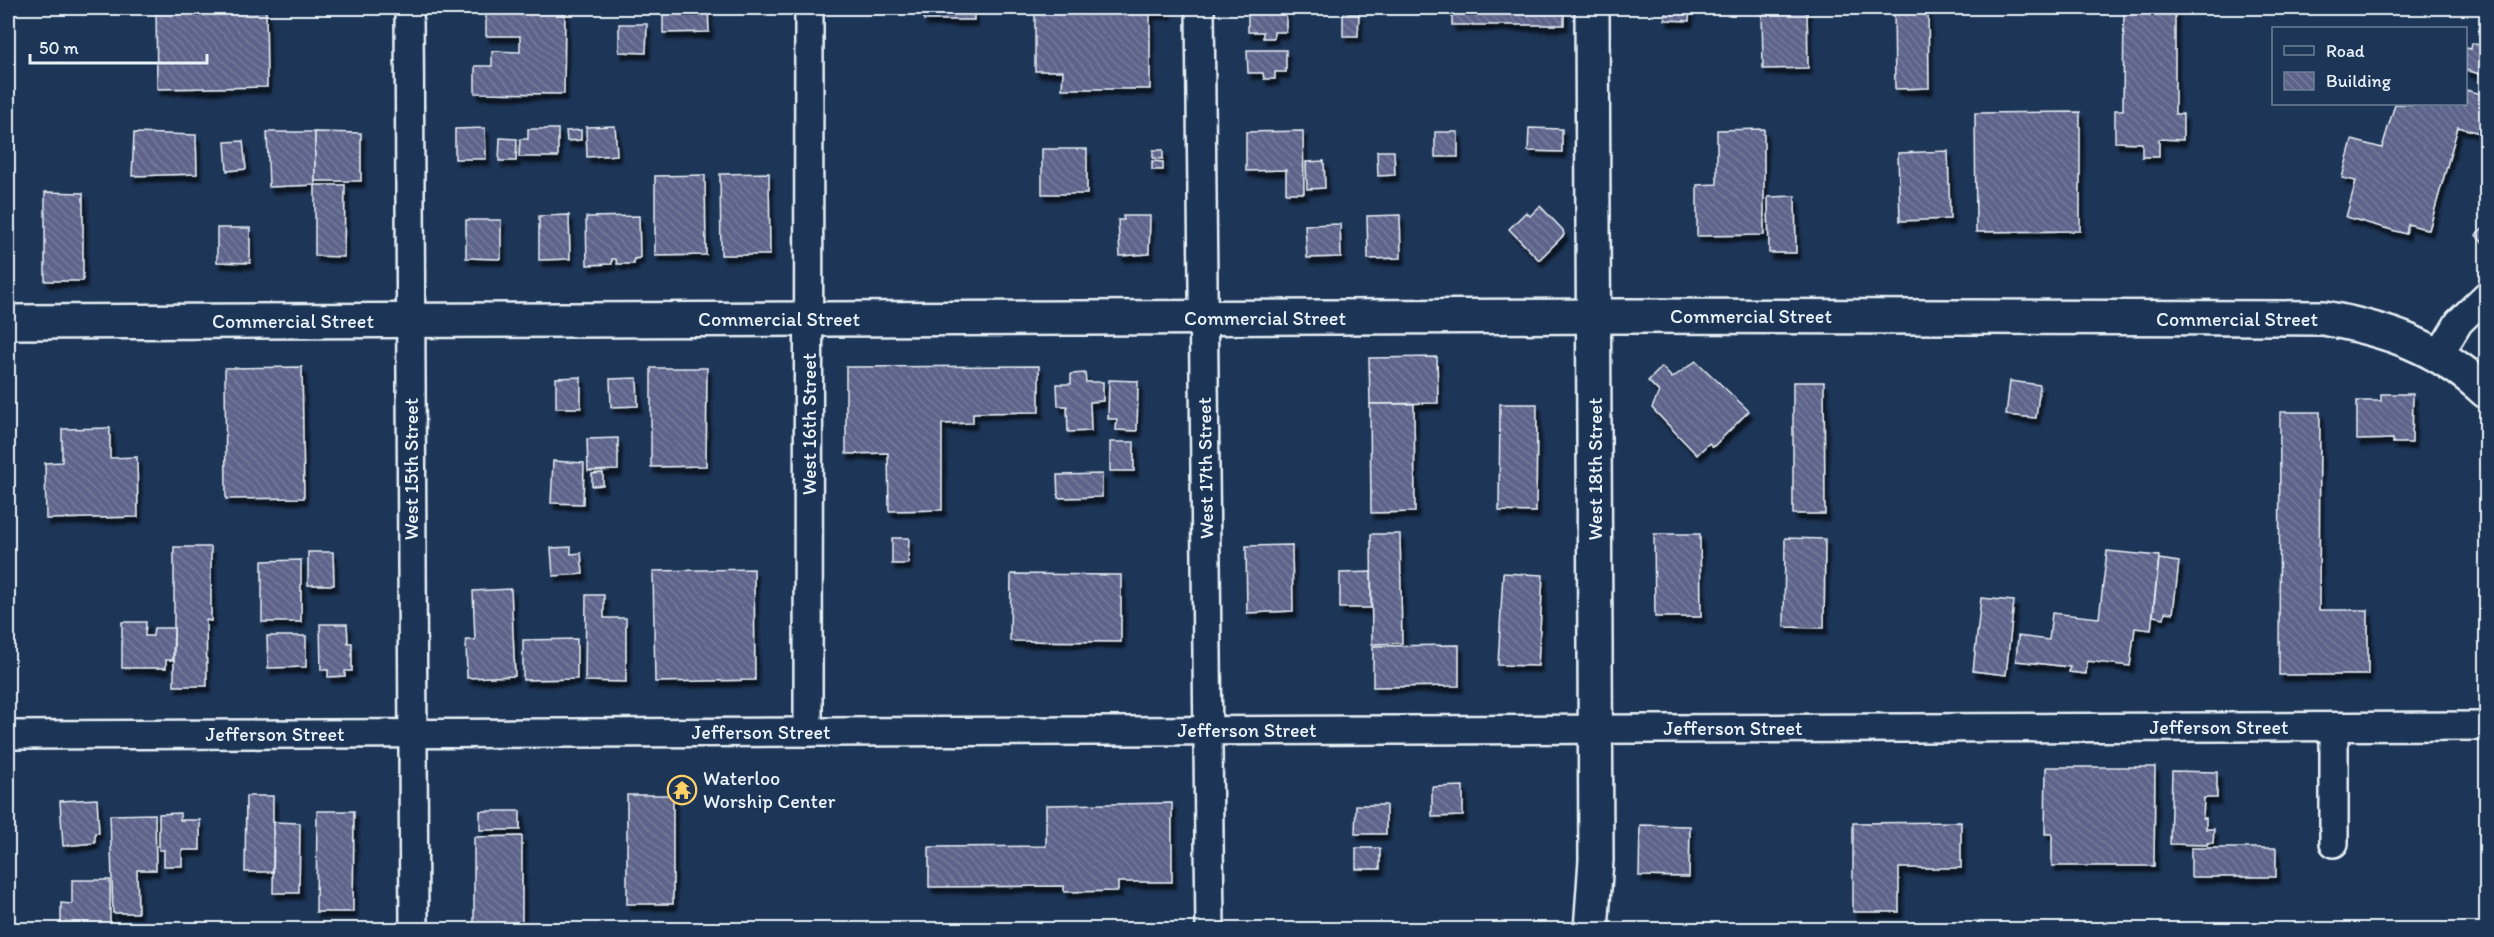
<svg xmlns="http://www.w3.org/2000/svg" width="2494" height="937" font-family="Itim,sans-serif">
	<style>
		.building { fill: url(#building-back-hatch); stroke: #e8f1f8; stroke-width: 1.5; filter: url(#shadow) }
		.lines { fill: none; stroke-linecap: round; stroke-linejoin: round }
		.street-casing { stroke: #e8f1f8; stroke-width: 32 }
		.secondary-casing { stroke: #e8f1f8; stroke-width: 38 }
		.street { stroke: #1d3557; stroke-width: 27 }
		.secondary { stroke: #1d3557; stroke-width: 33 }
		.labels { text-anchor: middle; stroke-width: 4.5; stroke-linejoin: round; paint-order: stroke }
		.street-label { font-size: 20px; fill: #e8f1f8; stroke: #1d3557 }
		.poi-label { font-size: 20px; fill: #e8f1f8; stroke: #1d3557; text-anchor: start }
	</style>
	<defs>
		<pattern id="building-back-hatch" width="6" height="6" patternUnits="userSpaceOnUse" patternTransform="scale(1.5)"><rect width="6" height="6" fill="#5d648a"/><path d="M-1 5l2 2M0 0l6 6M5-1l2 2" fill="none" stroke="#747b9b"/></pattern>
		<filter id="shadow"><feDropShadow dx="3.5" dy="6" stdDeviation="1.5" flood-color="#0009"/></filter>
	</defs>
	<rect width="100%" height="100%" fill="#1d3557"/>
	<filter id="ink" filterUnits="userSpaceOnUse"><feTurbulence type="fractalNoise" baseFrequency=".0167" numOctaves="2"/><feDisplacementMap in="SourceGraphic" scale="12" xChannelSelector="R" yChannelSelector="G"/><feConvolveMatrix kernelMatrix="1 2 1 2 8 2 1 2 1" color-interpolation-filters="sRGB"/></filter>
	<g filter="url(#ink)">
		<g class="building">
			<polygon points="156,8 266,8 267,87 157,89"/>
			<polygon points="486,8 565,8 564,94 475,93 475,66 492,66 492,51 520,52 520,36 486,36"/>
			<polygon points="663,8 708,8 709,32 663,33"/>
			<rect x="924" y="8" width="50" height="12"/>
			<polygon points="1035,8 1168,8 1168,13 1150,13 1150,89 1062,89 1063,71 1035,71"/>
			<rect x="1452" y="8" width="112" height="17"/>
			<polygon points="1666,8 1690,8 1689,21 1665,20"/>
			<polygon points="1762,8 1807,8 1808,68 1763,69"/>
			<polygon points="1894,8 1928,8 1929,88 1895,89"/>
			<polygon points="2124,8 2175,8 2175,114 2183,114 2183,140 2159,139 2159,157 2142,157 2142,143 2115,142 2115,110 2123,110"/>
			<polygon points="1286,9 1286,32 1274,32 1274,38 1263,38 1263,32 1248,32 1248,10"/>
			<polygon points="1343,14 1359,14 1358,36 1343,36"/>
			<polygon points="619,24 647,24 646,53 619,52"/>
			<polygon points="2472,43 2486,47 2486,76 2466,70 2466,72 2466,48 2471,49"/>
			<polygon points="1247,50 1286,50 1286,72 1275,72 1275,79 1264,79 1263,73 1248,73"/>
			<polygon points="2466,90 2486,95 2486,109 2480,133 2458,127 2429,230 2408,224 2406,234 2346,217 2356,181 2342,178 2352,140 2382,148 2395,104 2466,104"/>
			<polygon points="2080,112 2080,231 1976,232 1975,113"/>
			<polygon points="615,126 617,155 587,157 586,127"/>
			<polygon points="485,128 486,159 455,159 455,129"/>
			<polygon points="1529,128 1562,129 1562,152 1528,151"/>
			<polygon points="528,129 558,129 558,157 519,157 520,139 528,139"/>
			<polygon points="1764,129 1764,235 1697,236 1697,185 1717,184 1717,130"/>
			<polygon points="581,130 581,140 567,141 566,131"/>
			<polygon points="1303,131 1304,193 1286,193 1286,170 1246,171 1246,132"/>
			<polygon points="267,132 315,132 315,185 269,187"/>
			<polygon points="315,132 361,133 361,181 315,181"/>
			<rect x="1435" y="132" width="23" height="25"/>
			<polygon points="134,133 196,135 197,174 132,176"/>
			<polygon points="500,138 517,139 516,161 499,161"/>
			<polygon points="243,141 246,169 227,171 225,142"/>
			<rect x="1042" y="149" width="45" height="45"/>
			<polygon points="1153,150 1163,150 1163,159 1153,158"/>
			<polygon points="1377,151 1394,151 1395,175 1378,176"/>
			<polygon points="1948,151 1950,219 1900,221 1898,153"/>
			<polygon points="1152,161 1163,162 1163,170 1152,170"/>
			<polygon points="1324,161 1325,188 1307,189 1306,162"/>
			<polygon points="769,173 770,255 721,255 720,174"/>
			<polygon points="705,175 706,255 655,256 655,176"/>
			<polygon points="315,185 345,185 344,257 315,256"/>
			<polygon points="45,192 83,193 83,281 45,281"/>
			<polygon points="1795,196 1796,253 1769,253 1768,197"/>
			<polygon points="1540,206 1563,230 1564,235 1539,260 1509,229 1526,212 1530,216"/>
			<polygon points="569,215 570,259 539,260 539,216"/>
			<polygon points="1400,215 1401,258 1368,259 1367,216"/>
			<polygon points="639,216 640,258 634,259 634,264 617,264 616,259 612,259 612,264 587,265 586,217"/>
			<polygon points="1123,216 1150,216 1149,254 1120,256 1118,220 1124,220"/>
			<polygon points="466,220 501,220 501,259 466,258"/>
			<polygon points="1340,224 1341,257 1307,258 1305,225"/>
			<polygon points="2486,226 2486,247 2476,235"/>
			<polygon points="217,228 250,228 250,263 217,262"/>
			<polygon points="1437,357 1438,403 1370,404 1369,358"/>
			<polygon points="1696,361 1749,411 1713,447 1709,443 1697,455 1652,408 1659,392 1648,381 1662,367 1672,378"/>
			<polygon points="1039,366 1039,412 973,413 973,423 942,424 942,510 889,511 888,453 846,454 846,367"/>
			<polygon points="302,367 304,498 226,499 225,368"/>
			<polygon points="651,368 707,368 706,466 651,467"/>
			<polygon points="1085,373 1086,382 1103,382 1103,401 1090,402 1091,431 1068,432 1067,406 1058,406 1057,384 1071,384 1071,374"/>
			<polygon points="581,377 581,408 556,408 556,378"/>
			<polygon points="637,378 638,406 611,407 610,379"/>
			<polygon points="1109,380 1138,381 1137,431 1116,430 1117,419 1108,419"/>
			<polygon points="2010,381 2040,385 2036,418 2006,415"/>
			<polygon points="1793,382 1824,382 1825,514 1793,514"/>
			<polygon points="2381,394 2413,394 2412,443 2393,443 2393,439 2357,440 2357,401 2381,401"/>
			<polygon points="1370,404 1414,404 1415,512 1371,513"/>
			<polygon points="1500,404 1537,404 1536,512 1499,511"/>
			<polygon points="2280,412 2320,412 2319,610 2368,610 2368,675 2279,675"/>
			<polygon points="110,428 110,458 137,457 138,517 46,519 45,463 62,462 62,429"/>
			<polygon points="618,438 618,470 588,471 587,439"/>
			<rect x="1110" y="442" width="24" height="29"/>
			<polygon points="553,461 584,463 583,504 551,503"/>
			<polygon points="603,473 603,485 592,486 592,474"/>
			<polygon points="1102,474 1102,497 1058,498 1057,475"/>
			<polygon points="1371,534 1400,534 1402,643 1372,644"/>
			<polygon points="1654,534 1700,534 1701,617 1655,617"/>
			<polygon points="892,538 909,538 908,564 892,564"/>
			<polygon points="1785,538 1825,539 1824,628 1784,627"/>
			<polygon points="1292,545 1293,611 1247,613 1246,546"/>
			<polygon points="174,547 211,547 211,621 206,620 207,686 174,686"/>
			<polygon points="571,547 571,554 581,553 583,574 553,576 551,548"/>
			<polygon points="2107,551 2159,556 2151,630 2135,628 2130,666 2087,661 2086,674 2069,672 2070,667 2016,661 2018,636 2049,640 2052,613 2099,618"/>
			<polygon points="308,552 333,552 334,585 308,585"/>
			<polygon points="2159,559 2179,562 2173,613 2165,612 2164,618 2153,616"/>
			<polygon points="301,560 301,622 262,622 262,561"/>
			<polygon points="754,569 755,680 655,682 653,571"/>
			<polygon points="1371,572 1371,608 1340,608 1340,573"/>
			<polygon points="1503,573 1543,575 1538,666 1498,665"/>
			<polygon points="1011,574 1121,575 1121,642 1010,641"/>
			<polygon points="511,589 515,676 467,678 466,640 475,640 473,591"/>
			<polygon points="586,595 604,595 604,618 626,618 626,682 585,681"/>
			<polygon points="1981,598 2014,601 2006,675 1973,671"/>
			<polygon points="122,622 146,622 145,636 153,636 154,628 174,628 173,660 166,660 166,668 122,668"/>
			<polygon points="320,624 347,624 348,643 352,643 352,671 345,671 345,676 328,677 328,670 321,670"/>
			<polygon points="267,636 306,636 306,667 268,668"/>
			<polygon points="577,639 577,679 523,680 523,640"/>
			<polygon points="1459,645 1459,686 1373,687 1373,646"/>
			<polygon points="2046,767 2155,767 2154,866 2052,866 2052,834 2045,834"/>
			<polygon points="2172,771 2217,772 2217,798 2204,798 2203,818 2206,818 2206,829 2214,829 2213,843 2207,843 2207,845 2170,844"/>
			<polygon points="1463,786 1463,816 1432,817 1432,787"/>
			<rect x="627" y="795" width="46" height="109"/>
			<polygon points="246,796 273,796 273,872 245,872"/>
			<polygon points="97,799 99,833 95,833 95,843 63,846 60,801"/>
			<polygon points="1172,803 1172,882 1118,882 1118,891 1064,892 1064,886 929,887 929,847 1046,846 1046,805"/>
			<polygon points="1356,805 1386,805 1386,834 1355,834"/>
			<polygon points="317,811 354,811 353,912 316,912"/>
			<rect x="480" y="811" width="40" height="19"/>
			<polygon points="180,813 180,820 200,820 200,850 182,850 182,866 164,866 164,850 159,850 159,814"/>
			<polygon points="155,814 156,870 137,870 138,913 113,913 110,815"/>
			<polygon points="274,822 300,823 299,893 273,893"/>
			<polygon points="1961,822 1961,868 1899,868 1899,912 1853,912 1853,823"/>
			<polygon points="1640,825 1690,826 1689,877 1639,876"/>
			<polygon points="522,836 522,926 474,927 474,837"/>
			<rect x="1356" y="848" width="24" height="21"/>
			<rect x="2191" y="848" width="85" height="29"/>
			<polygon points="72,880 110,880 110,926 61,926 61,903 72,904"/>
		</g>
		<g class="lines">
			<g class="street-casing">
				<g id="street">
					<polyline points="409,8 414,930"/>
					<polyline points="1200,8 1210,930"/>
					<polyline points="2439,355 2459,322 2486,296"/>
					<polyline points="808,732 809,8"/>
					<polyline points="8,735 2486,726"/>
					<polyline points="2334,843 2334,727"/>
				</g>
			</g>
			<g class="secondary-casing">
				<g id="secondary">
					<path d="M8,322L1623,316L2324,318C2388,330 2437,346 2486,391"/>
					<polyline points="1591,930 1596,860 1592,8"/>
				</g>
			</g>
			<use href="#street" class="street"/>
			<use href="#secondary" class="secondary"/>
		</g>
	</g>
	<defs>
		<g id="temple-ring" transform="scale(1.5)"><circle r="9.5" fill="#1d3557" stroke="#ffd166" stroke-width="1.5"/><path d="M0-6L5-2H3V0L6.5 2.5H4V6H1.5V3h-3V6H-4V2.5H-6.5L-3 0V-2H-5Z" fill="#ffd166"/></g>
	</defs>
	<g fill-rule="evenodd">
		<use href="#temple-ring" x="682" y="790"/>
	</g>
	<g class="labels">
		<g class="street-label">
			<text x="1751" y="323">Commercial Street</text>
			<text x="1265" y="325">Commercial Street</text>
			<text x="779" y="326">Commercial Street</text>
			<text x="2237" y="326">Commercial Street</text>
			<text x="293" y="328">Commercial Street</text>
			<text transform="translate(809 424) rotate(-90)" y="7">West 16th Street</text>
			<text transform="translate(1205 468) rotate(-91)" y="7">West 17th Street</text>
			<text transform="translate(411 469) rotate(-90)" y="7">West 15th Street</text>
			<text transform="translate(1595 469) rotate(-90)" y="7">West 18th Street</text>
			<text x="2219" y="734">Jefferson Street</text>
			<text x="1733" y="735">Jefferson Street</text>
			<text x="1247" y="737">Jefferson Street</text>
			<text x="761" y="739">Jefferson Street</text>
			<text x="275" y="741">Jefferson Street</text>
		</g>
		<g class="poi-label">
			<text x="703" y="785">Waterloo<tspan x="703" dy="23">Worship Center</tspan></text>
		</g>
	</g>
	<rect width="2494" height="937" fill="none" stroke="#1d3557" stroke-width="30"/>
	<rect x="15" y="15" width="2464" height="907" fill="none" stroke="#e8f1f8" stroke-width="2" filter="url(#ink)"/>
	<rect x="2272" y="27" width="195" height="78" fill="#1d3557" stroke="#6e8097" stroke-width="1.5"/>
	<rect x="2284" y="46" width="30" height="9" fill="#1d3557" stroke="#6e8097" stroke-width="1.5"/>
	<text x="2326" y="57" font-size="18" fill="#e8f1f8">Road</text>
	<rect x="2284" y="72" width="30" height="18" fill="url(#building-back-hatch)" stroke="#6e8097" stroke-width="1.5"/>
	<text x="2326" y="87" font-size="18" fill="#e8f1f8">Building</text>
	<path d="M30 54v9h177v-9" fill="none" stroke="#e8f1f8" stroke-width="3"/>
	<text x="39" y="54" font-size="18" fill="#e8f1f8" stroke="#1d3557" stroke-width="4.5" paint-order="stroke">50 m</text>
</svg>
